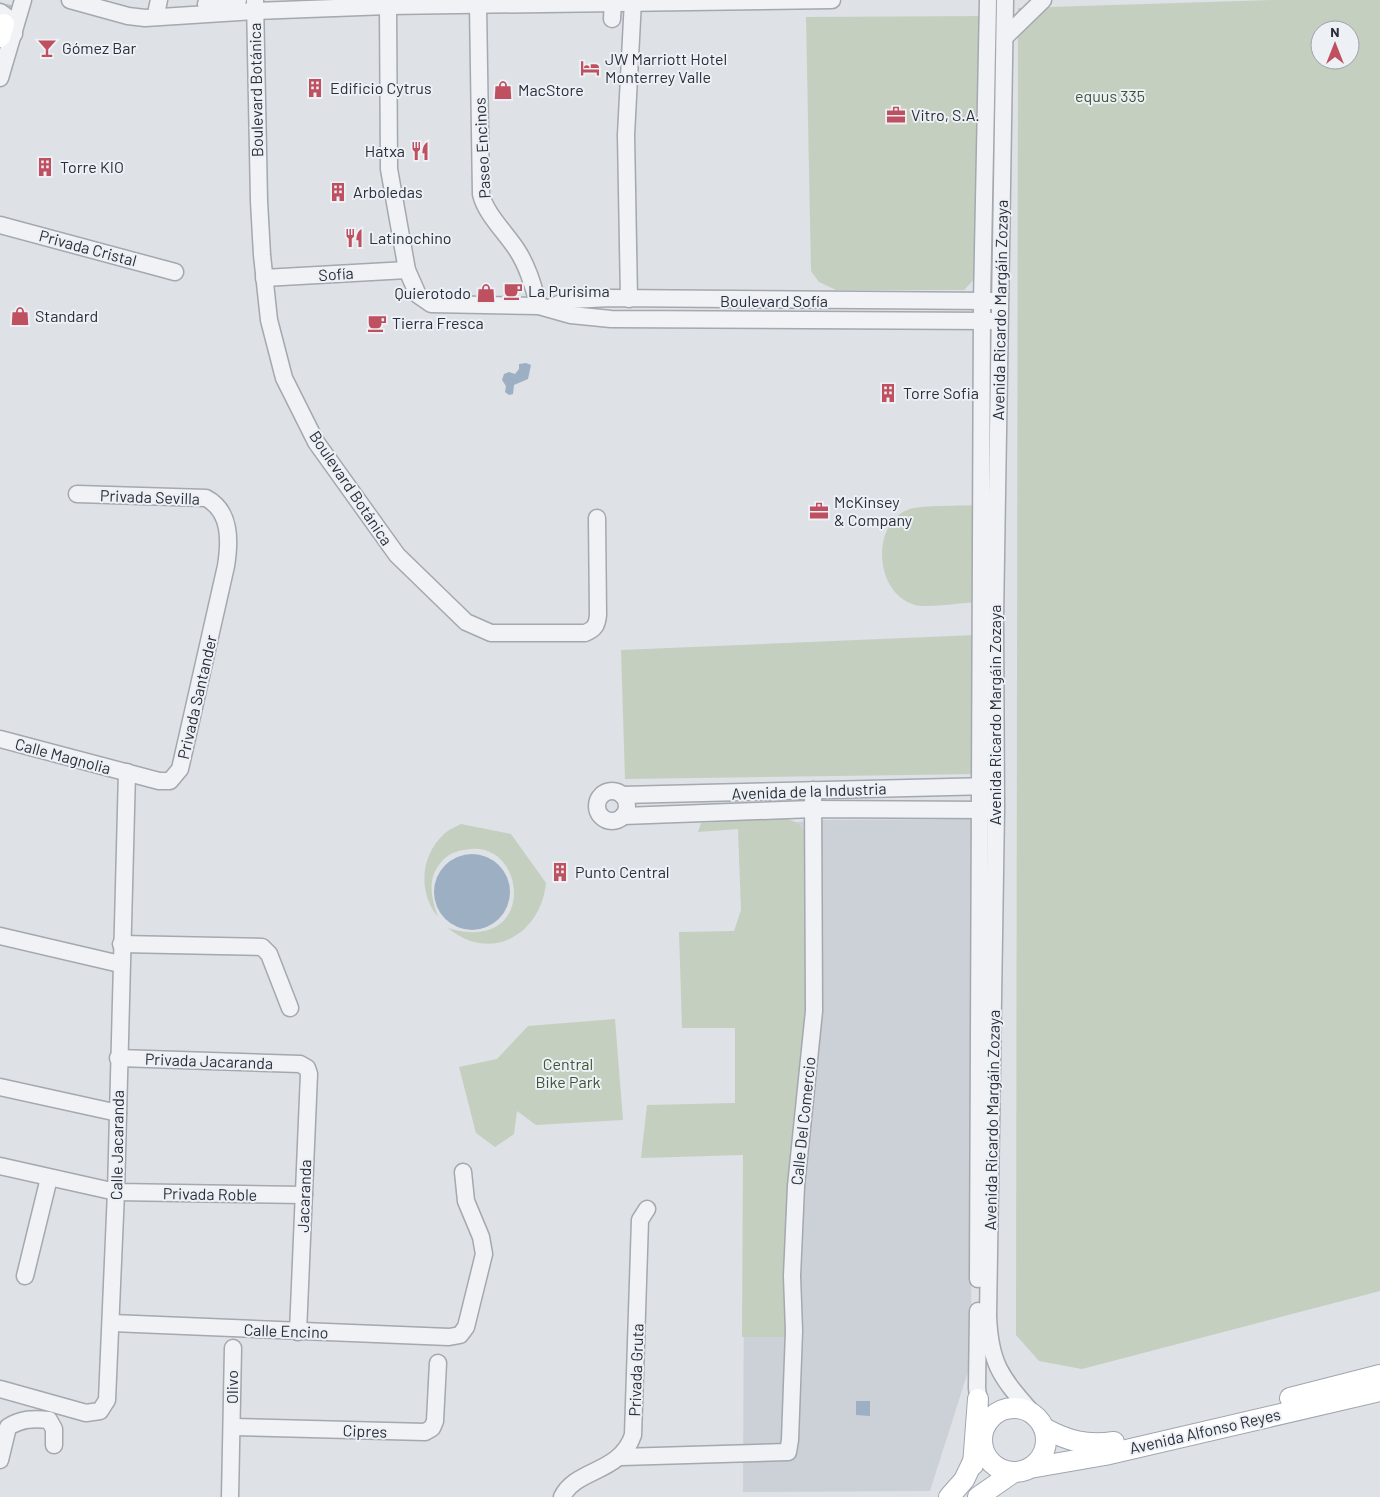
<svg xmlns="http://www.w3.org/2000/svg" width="1380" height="1497" font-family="Barlow,sans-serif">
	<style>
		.built { fill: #ccd0d7 }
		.green { fill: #c4cfc0; fill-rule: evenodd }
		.water { fill: #9dafc2 }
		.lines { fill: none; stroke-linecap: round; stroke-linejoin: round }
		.major-tunnel { stroke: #babdc4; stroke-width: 20; stroke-dasharray: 20 10; stroke-linecap: butt }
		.minor-casing { stroke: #a4a8af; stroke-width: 19 }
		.major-casing { stroke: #9fa6b0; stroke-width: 22 }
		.minor { stroke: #f0f2f5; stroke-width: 16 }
		.major { stroke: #fff; stroke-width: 20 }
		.labels { text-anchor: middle; stroke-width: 4; stroke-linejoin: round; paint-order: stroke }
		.poi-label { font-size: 16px; fill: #292f3b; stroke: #edf0f4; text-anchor: start }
		.street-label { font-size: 16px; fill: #292f3b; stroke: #edf0f4 }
		.park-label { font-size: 16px; fill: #3d5538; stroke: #edf0f4 }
	</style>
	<rect width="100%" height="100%" fill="#dee1e6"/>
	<polygon class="built" points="972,819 971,1362 930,1491 743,1492 746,826 822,820"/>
	<g class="green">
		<path d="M1273,0H1380V1291L1082,1369L1039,1361L1016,1335L1018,8ZM1320,30H1350V60H1320Z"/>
		<polygon points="981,16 981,272 964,290 836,290 819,282 811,271 806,17"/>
		<path d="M979,505L976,602C962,603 927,608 915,605C873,593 871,521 910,509C922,505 963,506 979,505Z"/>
		<polygon points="976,635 978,774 625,779 621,650"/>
		<path d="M781,818C793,820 800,822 805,833L808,965L804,1056L791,1151L787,1196V1337H742L743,1155L641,1158L647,1105L735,1103V1008V1028H682L679,932L734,931L741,910L738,829L698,832L701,823Z"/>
		<path d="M461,824L511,834L546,883C541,934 491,964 448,928C536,955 528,844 471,849C460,850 451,852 443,860C426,878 431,896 438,917C418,893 420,856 444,834C448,830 455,827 461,824Z"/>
		<polygon points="615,1019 623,1120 536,1125 517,1111 514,1134 495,1147 476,1133 459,1067 497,1059 528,1026"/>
	</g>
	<g class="water">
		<polygon points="526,363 531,365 528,379 514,385 513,394 509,395 505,392 506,386 502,380 504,374 509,372 515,374 519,369 519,364"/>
		<circle cx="472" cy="892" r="38"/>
		<polygon points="856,1401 870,1401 870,1416 856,1415"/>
	</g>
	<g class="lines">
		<polyline class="major-tunnel" points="4,24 10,0"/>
		<g class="minor-casing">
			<g id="minor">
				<polyline points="70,0 128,16 145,18 255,11 388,6 832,0"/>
				<path d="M255,0L259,201L262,255L269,320L284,378L316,442L397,555L466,622L491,633H585C595,629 597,625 598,615L597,518"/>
				<path d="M1005,0L995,618L996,810L988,1316C990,1367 1003,1379 1035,1416"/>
				<polyline points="206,4 238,0"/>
				<path d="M478,5L481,194C485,213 506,233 517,250C528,267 533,286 539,306"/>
				<polyline points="388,6 389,169 407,270 418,295 431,304 539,306 571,315 611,319 991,321"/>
				<polyline points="157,9 159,0"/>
				<polyline points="0,12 8,18 14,34"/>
				<polyline points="612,19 613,0"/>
				<polyline points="1005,37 1043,0"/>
				<polyline points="0,78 23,0"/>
				<polyline points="0,225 175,272"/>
				<polyline points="264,278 407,270"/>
				<polyline points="629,299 626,135 633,0"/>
				<polyline points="549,308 569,300 611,298 993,301"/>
				<path d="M0,739L159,781H170L180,769L226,566C230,541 231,511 206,498L77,494"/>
				<circle cx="612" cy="806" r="15"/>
				<polyline points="622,795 991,786"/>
				<polyline points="623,816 813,809 988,810"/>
				<polyline points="0,936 120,964"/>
				<polyline points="121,944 262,947 269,954 290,1008"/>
				<polyline points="118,1058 300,1064 307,1068 309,1074 298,1332"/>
				<polyline points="0,1087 118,1113"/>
				<polyline points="0,1166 116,1192 304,1195"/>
				<polyline points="25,1276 49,1178"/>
				<polyline points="978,1279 982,301 988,0"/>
				<polyline points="978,1311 977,1388 980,1411"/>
				<polyline points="112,1323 449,1337 460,1335 466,1327 484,1254 481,1237 466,1201 463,1172"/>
				<polyline points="0,1389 86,1413 100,1411 107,1400 116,1192 127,772"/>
				<polyline points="232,1427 425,1432 432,1428 435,1421 438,1363"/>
				<polyline points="621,1457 788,1452 790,1440 794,1331 792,1276 796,1186 814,1011 813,790"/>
				<path d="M0,1460L8,1427C21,1419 33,1418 49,1420L54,1429V1445"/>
				<polyline points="230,1497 233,1348"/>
				<path d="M562,1497C576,1468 620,1474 633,1435L640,1220L647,1209"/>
			</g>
		</g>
		<g class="major-casing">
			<g id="major">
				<polyline points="0,37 4,24"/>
				<polyline points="1290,1398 1380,1375"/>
				<circle cx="1014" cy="1440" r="32"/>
				<path d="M1044,1428C1068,1441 1086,1446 1114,1442"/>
				<polyline points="973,1465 978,1399"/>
				<polyline points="1030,1468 1105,1455 1380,1391"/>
				<polyline points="949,1497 964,1480 977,1453"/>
				<polyline points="978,1497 1014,1472"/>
			</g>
		</g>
		<use href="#minor" class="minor"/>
		<use href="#major" class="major"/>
	</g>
	<defs>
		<g id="bar-bare" transform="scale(1.5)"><path d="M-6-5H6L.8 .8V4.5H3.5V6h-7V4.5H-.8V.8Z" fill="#be5060" stroke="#edf0f4" stroke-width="2.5" paint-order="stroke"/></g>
		<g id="hotel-bare" transform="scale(1.5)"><path d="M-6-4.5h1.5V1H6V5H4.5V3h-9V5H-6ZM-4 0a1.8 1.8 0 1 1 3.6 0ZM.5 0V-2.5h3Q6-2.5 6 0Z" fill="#be5060" stroke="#edf0f4" stroke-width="2.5" paint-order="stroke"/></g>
		<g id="building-bare" transform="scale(1.5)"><path d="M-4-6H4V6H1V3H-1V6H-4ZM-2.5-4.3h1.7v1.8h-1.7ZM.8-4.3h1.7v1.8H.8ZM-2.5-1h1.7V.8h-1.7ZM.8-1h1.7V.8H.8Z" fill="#be5060" stroke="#edf0f4" stroke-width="2.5" paint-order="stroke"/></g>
		<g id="shop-bare" transform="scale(1.5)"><path d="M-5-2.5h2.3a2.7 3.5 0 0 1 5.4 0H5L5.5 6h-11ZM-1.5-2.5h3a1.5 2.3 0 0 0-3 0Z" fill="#be5060" stroke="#edf0f4" stroke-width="2.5" paint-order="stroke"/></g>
		<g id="office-bare" transform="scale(1.5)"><path d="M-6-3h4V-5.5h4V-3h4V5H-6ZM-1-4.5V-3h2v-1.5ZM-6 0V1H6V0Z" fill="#be5060" stroke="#edf0f4" stroke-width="2.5" paint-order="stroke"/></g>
		<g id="restaurant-bare" transform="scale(1.5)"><path d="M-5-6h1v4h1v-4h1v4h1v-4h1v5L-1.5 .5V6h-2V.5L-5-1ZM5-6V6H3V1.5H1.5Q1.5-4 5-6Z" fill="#be5060" stroke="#edf0f4" stroke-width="2.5" paint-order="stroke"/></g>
		<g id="cafe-bare" transform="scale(1.5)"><path d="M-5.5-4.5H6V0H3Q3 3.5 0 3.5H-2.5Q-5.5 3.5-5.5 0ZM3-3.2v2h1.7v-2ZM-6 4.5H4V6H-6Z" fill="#be5060" stroke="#edf0f4" stroke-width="2.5" paint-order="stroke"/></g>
	</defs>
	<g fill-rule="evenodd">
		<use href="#bar-bare" x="47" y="48"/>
		<use href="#hotel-bare" x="590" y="68"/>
		<use href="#building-bare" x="315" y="88"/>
		<use href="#shop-bare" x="503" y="90"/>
		<use href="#office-bare" x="896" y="115"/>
		<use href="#restaurant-bare" x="420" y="151"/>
		<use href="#building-bare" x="45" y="167"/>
		<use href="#building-bare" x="338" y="192"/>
		<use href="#restaurant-bare" x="354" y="238"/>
		<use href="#cafe-bare" x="513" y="291"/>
		<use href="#shop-bare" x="486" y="293"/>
		<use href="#shop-bare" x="20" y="316"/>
		<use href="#cafe-bare" x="377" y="323"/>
		<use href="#building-bare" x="888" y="393"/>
		<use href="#office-bare" x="819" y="511"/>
		<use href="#building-bare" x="560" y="872"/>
	</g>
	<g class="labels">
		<g class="poi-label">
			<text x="62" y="54">Gómez Bar</text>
			<text x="605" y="65">JW Marriott Hotel<tspan x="605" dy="18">Monterrey Valle</tspan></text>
			<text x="330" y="94">Edificio Cytrus</text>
			<text x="518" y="96">MacStore</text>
			<text x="911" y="121">Vitro, S.A.</text>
			<text x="405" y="157" text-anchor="end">Hatxa</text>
			<text x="60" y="173">Torre KIO</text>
			<text x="353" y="198">Arboledas</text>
			<text x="369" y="244">Latinochino</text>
			<text x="528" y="297">La Purisima</text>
			<text x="471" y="299" text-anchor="end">Quierotodo</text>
			<text x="35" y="322">Standard</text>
			<text x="392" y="329">Tierra Fresca</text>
			<text x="903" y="399">Torre Sofia</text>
			<text x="834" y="508">McKinsey<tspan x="834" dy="18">&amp; Company</tspan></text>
			<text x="575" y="878">Punto Central</text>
		</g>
		<g class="street-label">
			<text transform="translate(256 90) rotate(-91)" y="6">Boulevard Botánica</text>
			<text transform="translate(482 148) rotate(-93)" y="6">Paseo Encinos</text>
			<text transform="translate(88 248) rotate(15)" y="6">Privada Cristal</text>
			<text transform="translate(336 274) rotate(-4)" y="6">Sofía</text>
			<text x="774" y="307">Boulevard Sofía</text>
			<text transform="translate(1000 310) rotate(-89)" y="6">Avenida Ricardo Margáin Zozaya</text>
			<text transform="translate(351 488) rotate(56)" y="6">Boulevard Botánica</text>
			<text transform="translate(150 497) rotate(2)" y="6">Privada Sevilla</text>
			<text transform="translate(197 697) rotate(-77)" y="6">Privada Santander</text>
			<text transform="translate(995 715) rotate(-90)" y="6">Avenida Ricardo Margáin Zozaya</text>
			<text transform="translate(63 756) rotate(15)" y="6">Calle Magnolia</text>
			<text transform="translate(809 791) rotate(-2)" y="6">Avenida de la Industria</text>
			<text transform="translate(209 1061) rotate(2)" y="6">Privada Jacaranda</text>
			<text transform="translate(992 1120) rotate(-89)" y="6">Avenida Ricardo Margáin Zozaya</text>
			<text transform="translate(803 1121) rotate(-84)" y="6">Calle Del Comercio</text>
			<text transform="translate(117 1145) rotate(-89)" y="6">Calle Jacaranda</text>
			<text transform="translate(210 1194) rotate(1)" y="6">Privada Roble</text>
			<text transform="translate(304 1196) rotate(-88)" y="6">Jacaranda</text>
			<text transform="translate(286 1331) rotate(2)" y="6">Calle Encino</text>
			<text transform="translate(636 1370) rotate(-88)" y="6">Privada Gruta</text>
			<text transform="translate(232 1387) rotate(-90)" y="6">Olivo</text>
			<text transform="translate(365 1431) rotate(2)" y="6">Cipres</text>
			<text transform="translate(1205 1431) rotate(-13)" y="6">Avenida Alfonso Reyes</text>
		</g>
		<g class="park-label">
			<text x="1110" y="102">equus 335</text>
			<text x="568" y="1070">Central<tspan x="568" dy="18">Bike Park</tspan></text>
		</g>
	</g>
	<g transform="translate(1335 45)"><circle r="24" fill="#edf0f4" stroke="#9fa3aa"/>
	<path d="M0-4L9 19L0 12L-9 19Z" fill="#be5060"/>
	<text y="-8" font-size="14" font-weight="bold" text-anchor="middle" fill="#292f3b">N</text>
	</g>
</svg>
